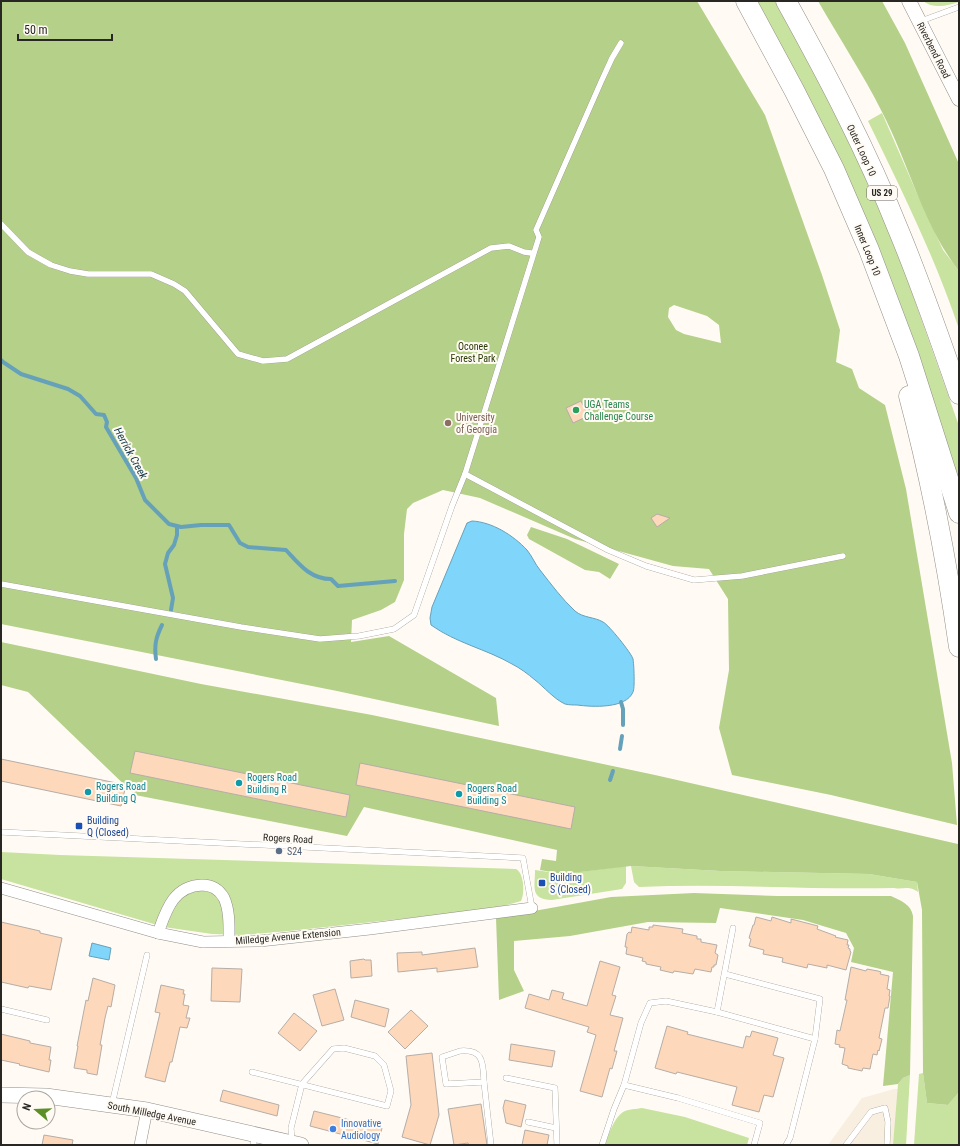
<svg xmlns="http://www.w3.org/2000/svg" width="960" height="1146" font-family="'Roboto Condensed',sans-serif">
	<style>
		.built { fill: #f8efe0 }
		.green { fill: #c8e29f }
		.forest { fill: #b5d089; fill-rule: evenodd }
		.water { fill: #80d5fa; stroke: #66a1ba }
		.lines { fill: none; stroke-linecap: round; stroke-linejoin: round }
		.stream { stroke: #66a1ba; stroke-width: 4 }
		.building { fill: #fed8ba; stroke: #b5ada7 }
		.service-casing { stroke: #928e86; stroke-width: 6 }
		.minor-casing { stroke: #928e86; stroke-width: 12 }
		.tertiary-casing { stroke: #928e86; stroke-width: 15 }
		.secondary-casing { stroke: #928e86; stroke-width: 16 }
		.motorway-casing { stroke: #928e86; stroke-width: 21 }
		.service { stroke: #fff; stroke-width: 5.5 }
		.minor { stroke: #fff; stroke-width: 11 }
		.tertiary { stroke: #fff; stroke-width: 14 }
		.secondary { stroke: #fff; stroke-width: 15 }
		.motorway { stroke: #fff; stroke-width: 20 }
		.leisure-dot { fill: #2e9e5b; stroke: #fffbf4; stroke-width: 1.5 }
		.education-dot { fill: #8d6e63; stroke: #fffbf4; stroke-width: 1.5 }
		.culture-dot { fill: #0f9aa8; stroke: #fffbf4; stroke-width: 1.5 }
		.transit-dot { fill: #1a4fb4; stroke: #fffbf4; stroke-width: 1.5 }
		.service-dot { fill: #5c6f8a; stroke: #fffbf4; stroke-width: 1.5 }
		.shop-dot { fill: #3f7fe0; stroke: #fffbf4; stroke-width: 1.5 }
		.labels { text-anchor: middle; stroke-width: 4; stroke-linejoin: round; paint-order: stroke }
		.shield { fill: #fffbf4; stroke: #686762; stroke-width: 1 }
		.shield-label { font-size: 9px; font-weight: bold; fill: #282723 }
		.street-label { font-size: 10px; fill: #282723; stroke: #fffbf4 }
		.park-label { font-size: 10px; fill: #2a3a05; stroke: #fffbf4 }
		.leisure-label { font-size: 10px; fill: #27864d; stroke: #fffbf4; text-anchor: start }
		.education-label { font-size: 10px; fill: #785e54; stroke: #fffbf4; text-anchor: start }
		.culture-label { font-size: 10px; fill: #0d838f; stroke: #fffbf4; text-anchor: start }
		.transit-label { font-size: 10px; fill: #164399; stroke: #fffbf4; text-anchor: start }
		.service-label { font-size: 10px; fill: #4e5e75; stroke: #fffbf4; text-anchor: start }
		.shop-label { font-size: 10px; fill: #366cbe; stroke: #fffbf4; text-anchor: start }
		.water-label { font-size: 11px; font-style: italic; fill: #113848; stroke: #fffbf4 }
	</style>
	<rect width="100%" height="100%" fill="#fffbf4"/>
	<polygon class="built" points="894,1089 900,1089 899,1145 828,1145 862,1098"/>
	<g class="green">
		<polygon points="756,1 775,1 828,99 868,182 904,270 959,426 959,484 809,99"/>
		<path d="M923,1H959V2C947,6 933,9 923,1Z"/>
		<path d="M882,113L915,189L943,250L959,271V329C935,257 901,189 868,121Z"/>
		<path d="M1,852L60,855L516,869C524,873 525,893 521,901L504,906L437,915L289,931L244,935L212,934L164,927L1,879Z"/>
		<path d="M626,866V883L622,889L552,900C530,899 535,888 535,870L563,874Z"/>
		<path d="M631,866L720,871L869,874L917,882L918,892C908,885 905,890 894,888C809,890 724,883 639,887L634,882Z"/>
		<polygon points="923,1073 927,1103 948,1105 959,1092 959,1145 914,1145 919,1074"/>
		<polygon points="910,1075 906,1145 893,1145 898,1084 903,1078"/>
		<path d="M642,1108L685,1117L749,1138L747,1145H605C608,1135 614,1118 623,1112C628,1109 637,1109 642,1108Z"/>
	</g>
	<g class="forest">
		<path d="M1,1H697L765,115L822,275L840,330L836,362L852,369L859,388L885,405L906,489L952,763L957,825L831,795L732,775L719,728L729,670L728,599L709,569L673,566L575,539L480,498L443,490L413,503L407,509L404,534V580L395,602L381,610L352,620L351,642L389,636L496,698L499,726L337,691L1,624ZM674,305L707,316L719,325L721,343L684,334L676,330L668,317L669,308Z"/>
		<path d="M818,1H882L905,43L959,164V271C923,225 909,164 882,112C863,74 839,38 818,1Z"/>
		<polygon points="531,527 567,539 619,564 610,579 599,572 585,570 529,539 527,535"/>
		<polygon points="1,642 201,684 372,715 655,775 958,844 959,1092 948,1105 927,1103 923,1073 922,910 917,882 869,874 720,871 631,866 563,874 540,870 542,859 556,861 557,850 364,807 347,836 135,795 28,692 1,685"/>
		<path d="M694,893L777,896H891C901,901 911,904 913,916L910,1075L903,1078L898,1084L883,1086L893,972L851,962L854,948L846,933L803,920L720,908L716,923L648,922L570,936L514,941V970L524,991L499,1000L496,918L611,897Z"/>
	</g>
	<g class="water">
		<path d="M472,521C492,522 513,535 527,550C532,556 535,564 540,570C551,584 562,599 575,611C583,618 595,617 603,622C609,625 632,654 633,659C634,664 635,689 633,692C626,709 592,707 577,705C574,705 569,705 565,704C554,699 544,687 535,680C528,674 520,668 512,664C486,649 456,643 431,625L430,618L432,607L467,523Z"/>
		<polygon points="92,943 111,948 109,960 89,956"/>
	</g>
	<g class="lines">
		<g class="stream">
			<path d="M1,360L3,362L21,374L68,389L80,396L96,414L104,415L107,422L106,427L136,478L145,500L169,524L181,527L201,525H229L240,543L248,547L286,550C299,564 310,579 331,579L338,586L395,581"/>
			<polyline points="171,610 173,598 165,564 168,553 174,545 177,535 177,527"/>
			<path d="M156,659C154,645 156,637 162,625"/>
			<polyline points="621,702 623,709 623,725"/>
			<polyline points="620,749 622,736"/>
			<polyline points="610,780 613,771"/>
		</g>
	</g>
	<g class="building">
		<polygon points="581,401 588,416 573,423 566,408"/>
		<polygon points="657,514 670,518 657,527 651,518"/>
		<polygon points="135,751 350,795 346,817 130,773"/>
		<polygon points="1,759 126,785 121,806 1,781"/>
		<polygon points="360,763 575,807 571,829 356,785"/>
		<polygon points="756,917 771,921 772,917 791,923 791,919 818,926 817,929 836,936 835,937 848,940 847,945 849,945 848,948 850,949 850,951 851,952 846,970 827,965 827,968 808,964 807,968 782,962 783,958 763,954 764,950 749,946 751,939 749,938 753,925 754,925"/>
		<polygon points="1,922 40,931 40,933 62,938 51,990 29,986 28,988 1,982"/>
		<polygon points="653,925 683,929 682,933 697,936 697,939 701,939 701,942 717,945 715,953 718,955 716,965 714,965 714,967 712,967 711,972 695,969 693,974 674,971 673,973 660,970 661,967 646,964 646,962 642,961 643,958 626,954 627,947 625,947 627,934 629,932 631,933 632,927 649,930 649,927 653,927"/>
		<polygon points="475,948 478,967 437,972 437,968 398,972 397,953 422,952 422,955"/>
		<polygon points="364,959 365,960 371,960 372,976 351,978 350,961"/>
		<polygon points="600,961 620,967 612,995 616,996 610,1015 623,1018 614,1051 617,1051 612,1069 610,1068 602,1097 580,1091 596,1035 587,1032 589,1027 525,1008 529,994 549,1000 552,990 564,993 562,999 587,1006"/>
		<polygon points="851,967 866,971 867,969 878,971 881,972 880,974 889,976 887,989 890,990 889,996 890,996 888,1008 885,1008 879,1038 882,1039 879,1051 878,1050 877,1055 873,1054 870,1069 863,1068 862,1071 848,1068 848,1066 842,1064 845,1048 839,1047 840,1045 835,1044 837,1030 840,1031 847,1000 845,1000"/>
		<polygon points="212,968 242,969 240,1002 211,1001"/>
		<polygon points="93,978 115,985 111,1007 108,1006 105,1018 100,1045 102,1045 97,1075 87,1073 87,1070 74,1068 78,1046 77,1046 86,1000 88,1001"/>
		<polygon points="161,985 184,990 183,994 185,994 183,1005 189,1006 186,1018 190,1018 187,1028 180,1027 172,1062 170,1062 165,1082 145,1077 160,1013 155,1012"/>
		<polygon points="335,989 344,1020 322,1026 313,995"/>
		<polygon points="355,1000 389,1009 385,1027 351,1017"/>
		<polygon points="411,1010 428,1026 405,1049 388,1032"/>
		<polygon points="294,1013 317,1031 300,1051 278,1033"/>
		<polygon points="667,1026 688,1032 687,1034 743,1048 746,1036 750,1037 752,1031 778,1038 773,1055 784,1058 773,1097 764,1095 759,1112 732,1105 737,1087 677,1072 676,1074 655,1068"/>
		<polygon points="1,1034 30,1041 30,1043 51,1047 49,1060 51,1060 49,1072 19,1065 20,1064 1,1060"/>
		<polygon points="511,1044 555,1051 552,1067 509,1060"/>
		<polygon points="432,1053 439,1115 430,1145 402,1137 411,1105 406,1056"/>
		<polygon points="223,1090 279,1105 277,1116 220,1101"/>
		<polygon points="505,1100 526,1105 521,1127 506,1123 503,1108"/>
		<polygon points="481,1104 487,1145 469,1145 468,1143 454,1145 448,1109"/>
		<polygon points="314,1111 382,1128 378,1144 310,1126"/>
		<polygon points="525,1130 549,1135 547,1145 522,1145"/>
		<polygon points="44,1135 73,1140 72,1145 42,1145"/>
	</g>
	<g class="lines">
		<g class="service-casing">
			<g id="service">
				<polyline points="921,21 959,7"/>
				<polyline points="1,224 28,252 51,265 70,271 88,274 151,274 174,284 185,291 238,354 263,361 287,359 491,248 509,246 524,252 531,253 533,254"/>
				<polyline points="465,474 608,550 646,566 694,580 742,576 843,556"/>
				<polyline points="1,584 241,627 320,639 359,636 394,629 414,615 452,506 465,474 539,237 536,230 601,82 612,58 621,43"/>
				<polyline points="1,832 523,858 532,908"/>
				<polyline points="725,974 820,999 815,1039 790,1138 786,1145"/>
				<polyline points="1,1009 47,1020"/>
				<polyline points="717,1012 733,928"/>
				<path d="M460,1051C484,1049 483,1063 484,1082L446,1084L442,1057Z"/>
				<polyline points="252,1072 387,1106 391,1091 384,1065 375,1056 344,1048 333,1049 302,1084 291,1128 292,1143"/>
				<polyline points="506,1078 555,1088 557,1145"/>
				<polyline points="484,1082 491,1145"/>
				<polyline points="624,1085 678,1098 760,1123 754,1145"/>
				<polyline points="112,1104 147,955"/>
				<polyline points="528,1122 556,1128"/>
				<polyline points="253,1145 255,1135"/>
				<polyline points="602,1145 614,1109 624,1085 641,1023 650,1003 666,1001 717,1012 815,1039"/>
				<polyline points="846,1145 871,1112 885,1108 888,1122 887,1145"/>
			</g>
		</g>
		<g class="minor-casing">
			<g id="minor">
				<polyline points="1,888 158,933 203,942 260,941 370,929 532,908"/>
				<path d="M158,933C166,911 173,886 202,885C212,885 219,889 224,898C230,911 229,928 229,941"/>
				<polyline points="140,1145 147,1110"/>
			</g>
		</g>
		<g class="tertiary-casing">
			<polyline id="tertiary" points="909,1 959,99"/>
		</g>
		<g class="secondary-casing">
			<polyline id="secondary" points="1,1095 46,1096 147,1110 301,1145"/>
		</g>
		<g class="motorway-casing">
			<g id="motorway">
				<polyline points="746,1 794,90 834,169 869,250 909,356 959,513"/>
				<path d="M786,1C827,75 867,151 898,229C921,284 940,339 959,394"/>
				<path d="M909,396C931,479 947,563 959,647"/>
			</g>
		</g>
		<use href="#service" class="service"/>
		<use href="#minor" class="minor"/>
		<use href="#tertiary" class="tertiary"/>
		<use href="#secondary" class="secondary"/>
		<use href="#motorway" class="motorway"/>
	</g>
	<circle class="leisure-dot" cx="576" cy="410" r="4"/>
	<circle class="education-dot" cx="448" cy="423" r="4"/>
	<g class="culture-dot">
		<circle cx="239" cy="783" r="4"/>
		<circle cx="88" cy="792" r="4"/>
		<circle cx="459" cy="794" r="4"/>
	</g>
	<g class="transit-dot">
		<rect x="75" y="822" width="8" height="8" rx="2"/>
		<rect x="538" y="879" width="8" height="8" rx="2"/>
	</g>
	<circle class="service-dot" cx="279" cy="851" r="4"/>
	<circle class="shop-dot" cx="333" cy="1129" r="4"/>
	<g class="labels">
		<rect class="shield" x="867" y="186" width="30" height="14" rx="3"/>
		<g class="shield-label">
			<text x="882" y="196">US 29</text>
		</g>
		<g class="street-label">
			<text transform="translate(934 50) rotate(63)" y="4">Riverbend Road</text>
			<text transform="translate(862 150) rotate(65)" y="4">Outer Loop 10</text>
			<text transform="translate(868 250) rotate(68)" y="4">Inner Loop 10</text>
			<text transform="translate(288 838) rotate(3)" y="4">Rogers Road</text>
			<text transform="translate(288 936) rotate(-5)" y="4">Milledge Avenue Extension</text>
			<text transform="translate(152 1113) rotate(11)" y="4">South Milledge Avenue</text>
		</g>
		<g class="park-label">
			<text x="473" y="350">Oconee<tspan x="473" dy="12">Forest Park</tspan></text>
		</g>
		<g class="leisure-label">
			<text x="584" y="408">UGA Teams<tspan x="584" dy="12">Challenge Course</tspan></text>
		</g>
		<g class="education-label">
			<text x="456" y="421">University<tspan x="456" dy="12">of Georgia</tspan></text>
		</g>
		<g class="culture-label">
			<text x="247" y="781">Rogers Road<tspan x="247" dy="12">Building R</tspan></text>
			<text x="96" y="790">Rogers Road<tspan x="96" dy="12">Building Q</tspan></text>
			<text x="467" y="792">Rogers Road<tspan x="467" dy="12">Building S</tspan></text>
		</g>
		<g class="transit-label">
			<text x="87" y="824">Building<tspan x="87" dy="12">Q (Closed)</tspan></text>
			<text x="550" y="881">Building<tspan x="550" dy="12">S (Closed)</tspan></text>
		</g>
		<g class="service-label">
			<text x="287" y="855">S24</text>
		</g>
		<g class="shop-label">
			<text x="341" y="1127">Innovative<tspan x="341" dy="12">Audiology</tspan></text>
		</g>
		<g class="water-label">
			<text transform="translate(131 453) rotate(61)" y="4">Herrick Creek</text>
		</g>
	</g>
	<rect width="960" height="1146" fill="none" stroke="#282723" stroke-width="4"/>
	<g transform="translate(36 1110) rotate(289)"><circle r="19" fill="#fffbf4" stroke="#a9a6a0"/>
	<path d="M0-3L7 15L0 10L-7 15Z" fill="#5c8f27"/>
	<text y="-6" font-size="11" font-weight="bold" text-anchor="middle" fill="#282723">N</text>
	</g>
	<path d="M18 34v6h94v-6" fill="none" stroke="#282723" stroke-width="2"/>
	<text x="24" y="34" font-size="12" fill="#282723" stroke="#fffbf4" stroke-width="3" paint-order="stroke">50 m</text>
</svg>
